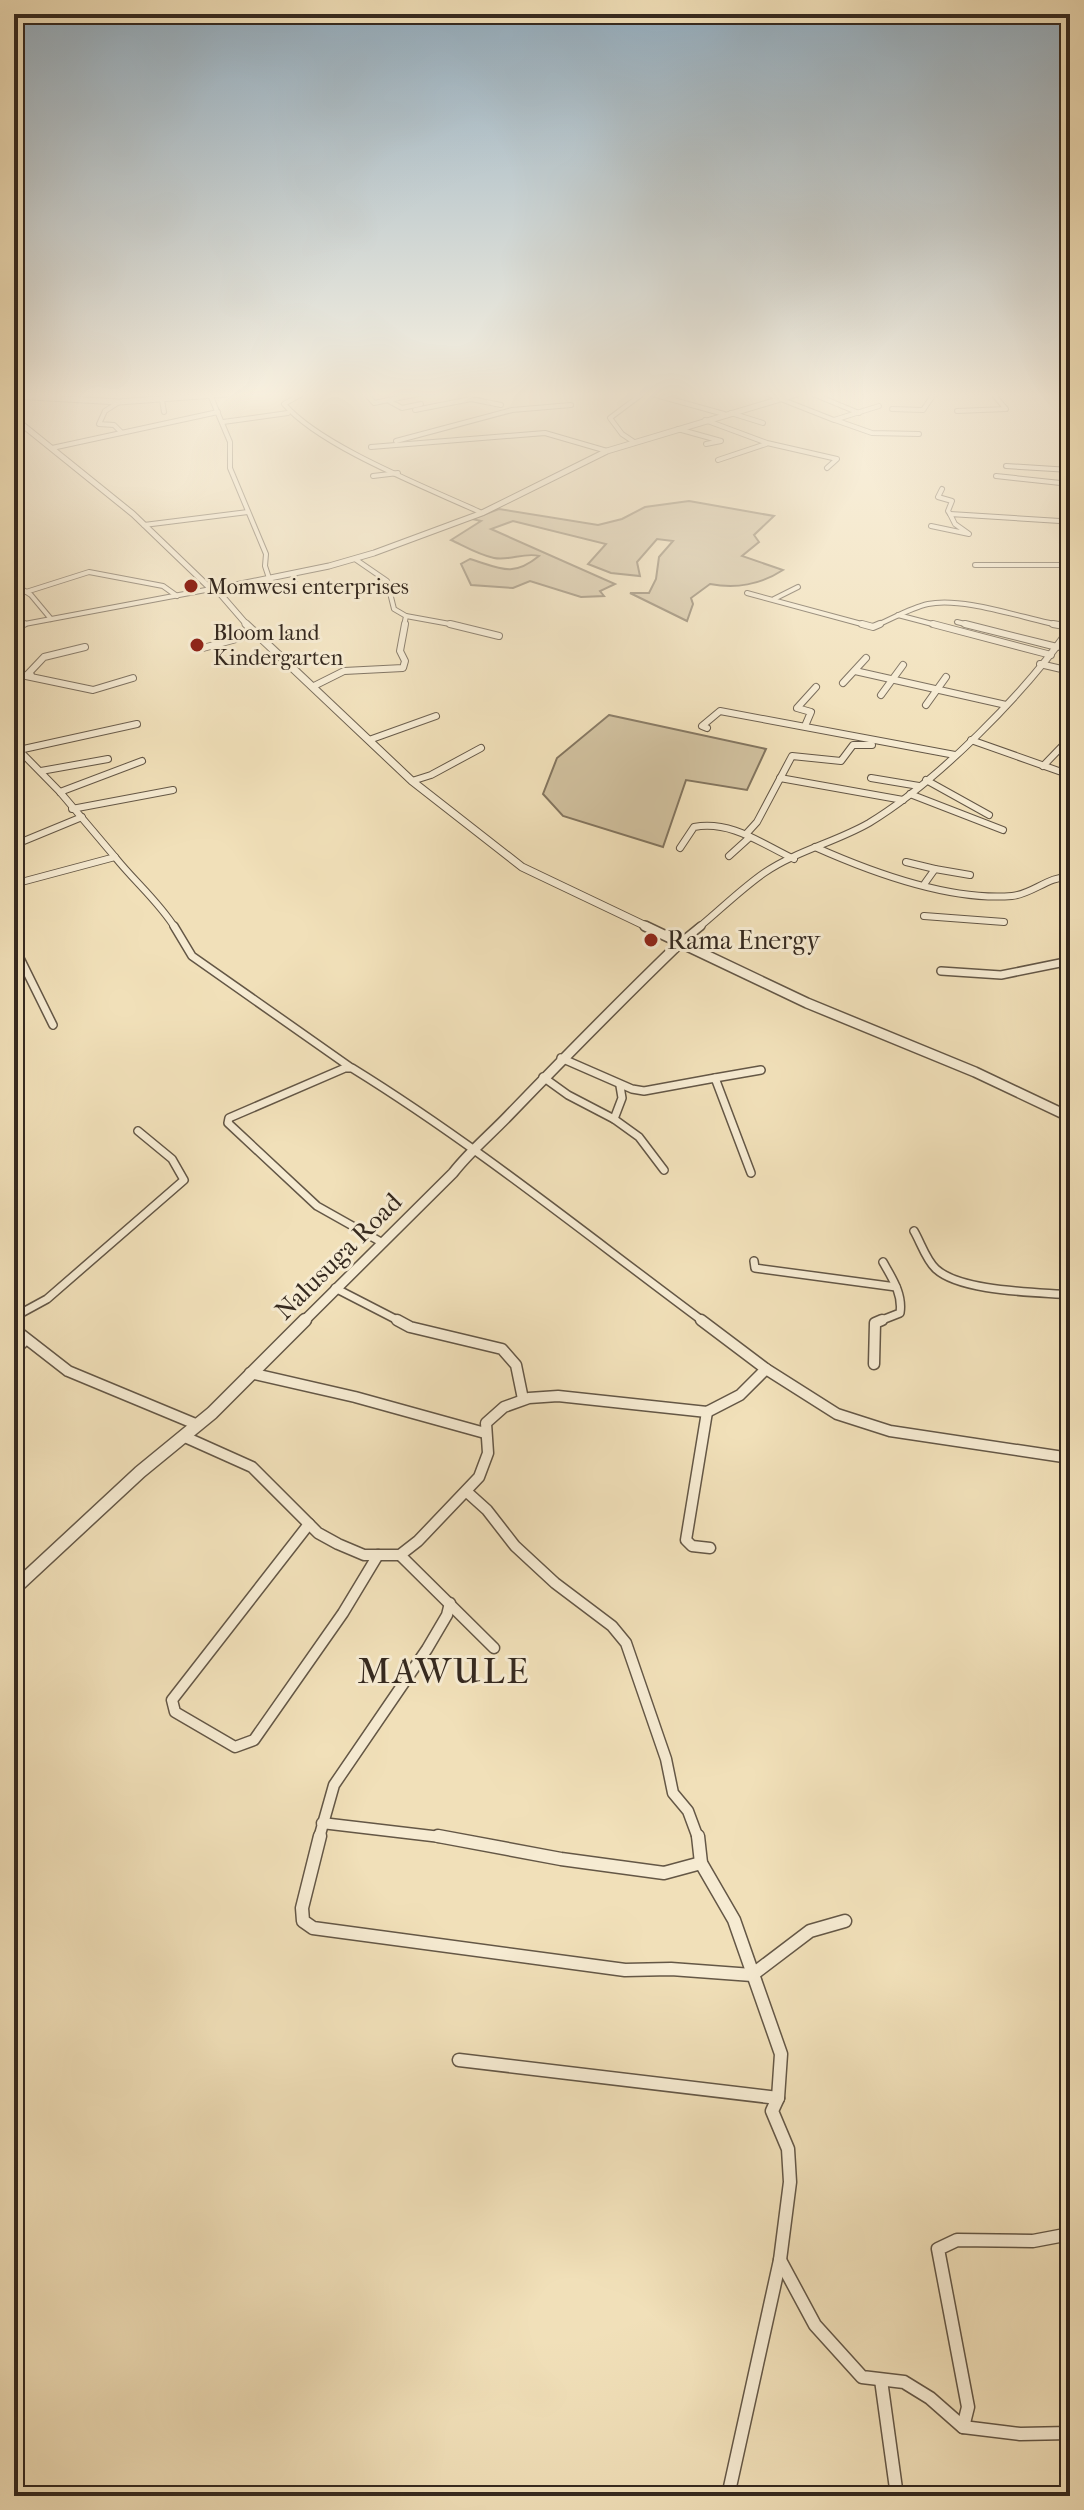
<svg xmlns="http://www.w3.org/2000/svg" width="1084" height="2510" font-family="'IM FELL French Canon',serif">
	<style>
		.green { fill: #d1c19f; stroke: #83755f; stroke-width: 2 }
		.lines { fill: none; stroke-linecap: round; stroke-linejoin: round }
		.minor-far4-casing { stroke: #645746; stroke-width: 6 }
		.minor-far3-casing { stroke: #645746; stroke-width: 8 }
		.minor-far2-casing { stroke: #645746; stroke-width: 10 }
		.minor-far1-casing { stroke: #645746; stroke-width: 13 }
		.minor-casing { stroke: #645746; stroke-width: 15 }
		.tertiary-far3-casing { stroke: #645746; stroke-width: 7 }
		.tertiary-far2-casing { stroke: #645746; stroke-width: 9 }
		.tertiary-far1-casing { stroke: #645746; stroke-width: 12 }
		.tertiary-casing { stroke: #645746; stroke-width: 15 }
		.minor-far4 { stroke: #f6ebd2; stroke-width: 4 }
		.minor-far3 { stroke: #f6ebd2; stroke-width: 6 }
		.minor-far2 { stroke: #f6ebd2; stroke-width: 7 }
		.minor-far1 { stroke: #f6ebd2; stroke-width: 10 }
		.minor { stroke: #f6ebd2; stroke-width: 12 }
		.tertiary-far3 { stroke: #f6ebd2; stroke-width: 5 }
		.tertiary-far2 { stroke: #f6ebd2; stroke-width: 7 }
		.tertiary-far1 { stroke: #f6ebd2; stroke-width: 9 }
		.tertiary { stroke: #f6ebd2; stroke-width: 12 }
		.poi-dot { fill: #8f2418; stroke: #f6ebd2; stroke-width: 3 }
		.labels { text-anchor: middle; stroke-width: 6; stroke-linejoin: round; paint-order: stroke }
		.far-poi-label { font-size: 22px; fill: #35291f; stroke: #f6ebd2; text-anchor: start }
		.poi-label { font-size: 26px; fill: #35291f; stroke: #f6ebd2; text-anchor: start }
		.street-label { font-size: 26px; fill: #35291f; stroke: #f6ebd2 }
		.near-quarter-label { font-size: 36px; letter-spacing: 2px; fill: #35291f; stroke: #f6ebd2 }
	</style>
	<rect width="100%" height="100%" fill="#f1e0b9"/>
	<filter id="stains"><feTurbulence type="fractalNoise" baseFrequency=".0025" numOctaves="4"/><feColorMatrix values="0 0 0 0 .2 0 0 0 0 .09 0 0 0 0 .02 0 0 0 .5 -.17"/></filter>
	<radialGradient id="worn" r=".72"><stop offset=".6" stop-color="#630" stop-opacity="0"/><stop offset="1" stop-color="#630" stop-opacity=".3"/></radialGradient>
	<g class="green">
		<path d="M689,501L774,516L754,535L759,542L742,556L783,570C760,585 736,589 710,584L691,598L693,604L687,621L630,593H649L656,579L659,557L673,541L657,539L637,562L640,576L611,573L588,564L606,544L513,521L491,529L615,584L600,591L604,596L581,597L530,581L513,588L471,585L461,564L470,559C500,568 512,578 539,556C525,552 509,561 494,558C479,555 464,546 451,540L481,521L472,519L499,509L598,525L622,519L645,507Z"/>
		<polygon points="609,715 766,749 747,790 686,780 663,847 563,816 543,794 557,758"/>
	</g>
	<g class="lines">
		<g class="minor-far4-casing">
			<g id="minor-far4">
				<path d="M302,394L284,404C321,447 428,488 482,513"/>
				<polyline points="366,394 374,403 418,394"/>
				<polyline points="652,394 724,414"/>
				<polyline points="768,394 834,420 879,406"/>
				<polyline points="813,394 859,413"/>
				<polyline points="211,397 230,442 230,468 266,554 265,566 269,578"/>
				<polyline points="162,400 164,412"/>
				<polyline points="389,401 402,408 421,404"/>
				<polyline points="119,402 105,411 99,424 114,425 121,432"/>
				<polyline points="892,409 923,410 934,394"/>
				<polyline points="415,410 471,399 501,405"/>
				<polyline points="957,411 1006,409 993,394"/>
				<polyline points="731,413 763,423"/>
				<polyline points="705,420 767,443 837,459 827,468"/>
				<polyline points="835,420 872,433 919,434"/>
				<polyline points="223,422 288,413"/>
				<polyline points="678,429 721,441 706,444"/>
				<polyline points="396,441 512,410 571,405"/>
				<polyline points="634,442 622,434 610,418 642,394"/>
				<polyline points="371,447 545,433 607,451"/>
				<polyline points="52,448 218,412"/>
				<polyline points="718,460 766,444"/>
				<polyline points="1006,466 1070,470"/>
				<polyline points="373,476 398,473"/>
				<polyline points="996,476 1070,484"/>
				<polyline points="942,489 938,497 952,501 948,511 950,514"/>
				<polyline points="144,525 248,512"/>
				<polyline points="931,526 969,534 955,524 950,514 1060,521 1070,525"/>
				<polyline points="355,559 387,581 394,609 406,616 404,626"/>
				<polyline points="975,565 1070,565"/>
				<polyline points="294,573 295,582"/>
				<polyline points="14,584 31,595 51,619"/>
				<polyline points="26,592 89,572 163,586 177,596"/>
				<polyline points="747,593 869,626"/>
				<polyline points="774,599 798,587"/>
				<polyline points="898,615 940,626"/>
				<polyline points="406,616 461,626"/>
				<polyline points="957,622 973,626"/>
				<polyline points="14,626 211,589"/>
				<path d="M875,626C892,619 910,608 928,604C963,596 1028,620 1064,626"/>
			</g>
		</g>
		<g class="minor-far3-casing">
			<g id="minor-far3">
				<polyline points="450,624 499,636"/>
				<polyline points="862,624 873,627 880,624"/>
				<polyline points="933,624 1051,655"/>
				<polyline points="965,624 1057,647"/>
				<polyline points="1053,624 1070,627"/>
				<polyline points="14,626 24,624"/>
				<polyline points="85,647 44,657 26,676 93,690 133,678"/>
				<polyline points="203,648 255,634"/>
				<polyline points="1040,664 1070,671"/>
				<polyline points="855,671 1006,705"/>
				<polyline points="14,677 31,675"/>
				<polyline points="843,683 866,658"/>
				<polyline points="314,686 344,671 403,668 405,661 400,651 405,624"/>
				<polyline points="881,695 903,665"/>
				<polyline points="926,705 946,677"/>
				<polyline points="1065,706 1070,701"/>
				<polyline points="805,726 811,712 797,708 816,687"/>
				<polyline points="707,728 702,726 720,711 955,755"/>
				<polyline points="369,740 436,716"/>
				<polyline points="971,740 1070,775"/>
				<polyline points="14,745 60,792 115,857 14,884"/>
				<polyline points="19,750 137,724"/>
				<polyline points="1043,766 1070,738"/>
				<polyline points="41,771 108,759"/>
				<polyline points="780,778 903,800"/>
				<polyline points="871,778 919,786"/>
				<polyline points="926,780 989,815"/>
				<polyline points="412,781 431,775 481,748"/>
				<polyline points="60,792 142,761"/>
				<polyline points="910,794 1003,830"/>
				<polyline points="72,809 173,790"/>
				<polyline points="747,833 757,822 792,756 841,761 853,745 872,745"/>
				<polyline points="14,845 82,817"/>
				<path d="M815,847C871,872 950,901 1012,896C1033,894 1048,876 1070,877"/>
				<path d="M680,848L694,827C731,820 762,844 794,859"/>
				<polyline points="729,856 750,837"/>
				<path d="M115,857C134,881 160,903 175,928"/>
				<polyline points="906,862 935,869"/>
				<polyline points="925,883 935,869 970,875"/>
				<polyline points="924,916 1004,922"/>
				<path d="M698,928C720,910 741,889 764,873C796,851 836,842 869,823C938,781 1024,694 1070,628"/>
			</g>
		</g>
		<g class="minor-far2-casing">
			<g id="minor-far2">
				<polyline points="174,926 192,956 350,1067"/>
				<polyline points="680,943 701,926"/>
				<polyline points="14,946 53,1025"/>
				<polyline points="941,971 1001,975 1070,961"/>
				<polyline points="561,1058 632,1089 644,1091 715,1078 751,1173"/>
				<polyline points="543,1077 568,1095 614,1119"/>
				<polyline points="715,1078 761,1070"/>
				<polyline points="620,1086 622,1098 614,1119 639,1137 664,1170"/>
				<path d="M914,1231C921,1243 926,1260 936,1269C961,1292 1037,1292 1070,1295"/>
				<path d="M381,1242L317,1206L228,1123L229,1118L345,1068H352C475,1144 588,1236 704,1322"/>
				<polyline points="754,1261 755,1268 896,1287"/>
				<polyline points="335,1288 401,1322"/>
				<polyline points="14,1317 47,1299 184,1180 172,1159 138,1131"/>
				<path d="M877,1322L900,1313C903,1294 892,1278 883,1262"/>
			</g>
		</g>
		<g class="minor-far1-casing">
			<g id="minor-far1">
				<polyline points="397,1320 410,1327 502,1349 516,1365 523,1399"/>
				<polyline points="701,1320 766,1369 837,1414 890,1431 1070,1458"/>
				<polyline points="14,1329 68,1371 198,1425"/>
				<polyline points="14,1351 26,1339"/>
				<polyline points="874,1364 875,1323 882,1320"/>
				<polyline points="250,1373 355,1397 485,1433"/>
				<polyline points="707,1412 686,1540 692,1546 710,1548"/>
				<polyline points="185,1437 252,1467 318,1533 338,1544 364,1555 400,1555 418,1541 479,1477 488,1453 486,1423 504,1407 529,1398 558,1396 707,1412 740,1395 766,1369"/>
				<polyline points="467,1492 487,1510 515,1546 555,1583 612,1626 626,1643 666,1759 673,1793 688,1811 698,1838"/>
				<polyline points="309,1524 172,1700 175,1712 235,1747 254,1740 343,1613 378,1555"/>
				<polyline points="400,1555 494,1648"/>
				<polyline points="322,1823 449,1838"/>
				<polyline points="319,1838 334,1785 427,1649 447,1615 450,1603"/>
			</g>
		</g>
		<g class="minor-casing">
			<g id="minor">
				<polyline points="320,1836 302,1908 303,1921 313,1928 625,1970 671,1969 752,1975 810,1931 845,1921"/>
				<polyline points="438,1836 561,1859 664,1873 701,1863"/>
				<polyline points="698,1836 701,1863 734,1920 781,2054 778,2098 772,2111 788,2149 790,2182 780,2260 728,2496"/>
				<polyline points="459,2060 778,2098"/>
				<polyline points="780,2260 815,2325 862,2377 904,2382 930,2398 963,2427 1020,2434 1070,2433"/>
				<polyline points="881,2380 897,2496"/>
				<polyline points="963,2427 968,2407 938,2249 957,2240 1033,2241 1070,2234"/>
			</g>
		</g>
		<g class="tertiary-far3-casing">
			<g id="tertiary-far3">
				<polyline points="14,396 119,402 227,394"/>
				<polyline points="14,418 133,514 211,589 216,589 248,626"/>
				<polyline points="216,589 329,566 374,553 482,513 607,451 797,394"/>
			</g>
		</g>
		<g class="tertiary-far2-casing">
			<polyline id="tertiary-far2" points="246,624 412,781 522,867 650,928"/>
		</g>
		<g class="tertiary-far1-casing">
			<g id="tertiary-far1">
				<polyline points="645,926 807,1003 975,1072 1070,1117"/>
				<path d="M303,1322L453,1173C470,1151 490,1135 509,1115C565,1057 622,999 680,943"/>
			</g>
		</g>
		<g class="tertiary-casing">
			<polyline id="tertiary" points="14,1589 140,1472 212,1413 305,1320"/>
		</g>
		<use href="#minor-far4" class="minor-far4"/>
		<use href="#minor-far3" class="minor-far3"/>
		<use href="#minor-far2" class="minor-far2"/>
		<use href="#minor-far1" class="minor-far1"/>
		<use href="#minor" class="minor"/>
		<use href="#tertiary-far3" class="tertiary-far3"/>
		<use href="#tertiary-far2" class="tertiary-far2"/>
		<use href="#tertiary-far1" class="tertiary-far1"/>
		<use href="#tertiary" class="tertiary"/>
	</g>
	<linearGradient id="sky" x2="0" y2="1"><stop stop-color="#92adc0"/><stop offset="0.53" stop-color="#f9f1e0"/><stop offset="1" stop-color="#f9f1e0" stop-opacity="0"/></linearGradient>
	<rect width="1084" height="745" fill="url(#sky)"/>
	<g class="poi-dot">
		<circle cx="191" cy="586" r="8"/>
		<circle cx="197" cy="645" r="8"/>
		<circle cx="651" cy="940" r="8"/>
	</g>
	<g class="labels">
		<g class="far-poi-label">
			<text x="207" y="594">Momwesi enterprises</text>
			<text x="213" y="640">Bloom land<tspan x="213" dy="25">Kindergarten</tspan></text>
		</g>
		<g class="poi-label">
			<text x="667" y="949">Rama Energy</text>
		</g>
		<g class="street-label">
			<text transform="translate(338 1256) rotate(-45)" y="9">Nalusuga Road</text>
		</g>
		<g class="near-quarter-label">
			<text x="444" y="1683">MAWULE</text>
		</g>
	</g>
	<rect width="1084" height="2510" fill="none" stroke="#f1e0b9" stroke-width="48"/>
	<rect x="16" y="16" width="1052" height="2478" fill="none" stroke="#35291f" stroke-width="4"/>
	<rect x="24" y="24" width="1036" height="2462" fill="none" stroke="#35291f" stroke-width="2"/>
	<rect width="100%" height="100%" filter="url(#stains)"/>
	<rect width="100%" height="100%" fill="url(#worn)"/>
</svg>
